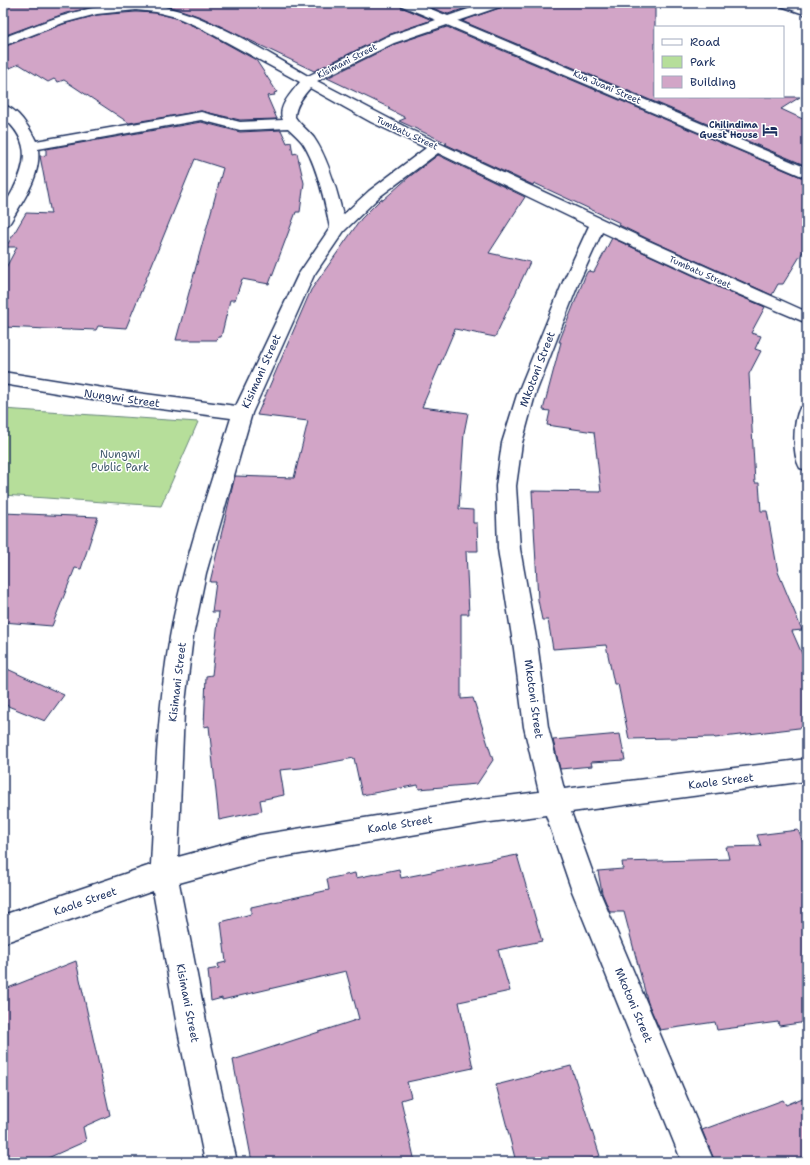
<svg xmlns="http://www.w3.org/2000/svg" width="810" height="1165" font-family="'Shantell Sans',sans-serif">
	<style>
		.green { fill: #b6de9a; stroke: #68867c }
		.building { fill: #d2a5c7; stroke: #1b2f5e }
		.lines { fill: none; stroke-linecap: round; stroke-linejoin: round }
		.minor-casing { stroke: #1b2f5e; stroke-width: 3 }
		.minor { fill: #fff; fill-rule: evenodd }
		.labels { text-anchor: middle; stroke-width: 3; stroke-linejoin: round; paint-order: stroke }
		.far-street-label { font-size: 9px; fill: #1b2f5e; stroke: #fff }
		.far-poi-label { font-size: 9px; font-weight: bold; fill: #1b2f5e; stroke: #fff; text-anchor: end }
		.street-label { font-size: 11px; fill: #1b2f5e; stroke: #fff }
		.park-label { font-size: 11px; fill: #425b6d; stroke: #fff }
	</style>
	<rect width="100%" height="100%" fill="#fff"/>
	<filter id="ink" filterUnits="userSpaceOnUse"><feTurbulence type="fractalNoise" baseFrequency=".025" numOctaves="2"/><feDisplacementMap in="SourceGraphic" scale="8" xChannelSelector="R" yChannelSelector="G"/><feConvolveMatrix kernelMatrix="1 2 1 2 8 2 1 2 1" color-interpolation-filters="sRGB"/></filter>
	<g filter="url(#ink)">
		<polygon class="green" points="3,409 198,422 161,506 3,495"/>
		<g class="building">
			<polygon points="3,3 114,3 66,13 3,36"/>
			<polygon points="149,3 399,3 401,7 432,20 385,36 314,71 201,17 178,9"/>
			<polygon points="420,3 481,3 448,14"/>
			<polygon points="505,3 655,3 655,97 800,97 781,109 807,121 807,166 462,21 502,7"/>
			<polygon points="136,12 156,13 176,18 198,28 256,60 277,92 274,93 275,95 267,96 277,119 240,120 201,111 129,123 64,80 58,82 54,79 48,82 19,64 3,71 3,47 63,24 97,15"/>
			<polygon points="447,27 801,177 807,178 807,245 783,284 778,284 772,295 650,240 619,225 620,223 534,183 533,185 445,144 447,143 399,121 406,118 388,109 390,108 327,78 395,44"/>
			<polygon points="201,122 240,132 281,130 287,143 291,142 293,154 297,153 304,183 300,212 296,212 269,284 242,279 235,300 230,300 221,337 218,337 217,340 176,340 223,168 195,159 126,328 98,326 96,330 71,329 70,330 3,327 3,273 17,247 6,247 26,213 51,214 40,156 46,155 46,149"/>
			<polygon points="438,155 525,197 489,253 530,262 495,337 455,329 422,407 468,413 464,433 459,509 473,510 473,523 477,523 478,551 466,551 469,614 461,614 461,699 473,698 493,760 477,784 419,789 418,785 362,795 354,758 301,768 280,770 284,795 260,800 262,811 219,820 209,726 204,727 206,676 212,675 219,612 212,612 216,582 210,582 235,476 294,478 308,421 257,415 311,290 361,219 381,199 383,200 409,177"/>
			<polygon points="612,238 718,287 765,307 751,333 761,336 755,349 761,351 749,374 755,483 759,483 761,511 767,511 778,572 802,630 792,631 807,665 807,727 715,738 714,737 629,739 618,684 614,684 606,645 553,649 548,620 542,620 538,600 532,491 601,492 594,432 547,425 550,411 543,410 561,342 559,342 586,274 588,271 594,272"/>
			<polygon points="3,513 98,517 81,569 75,568 52,626 3,622"/>
			<polygon points="3,667 64,695 45,721 3,704"/>
			<polygon points="620,734 625,760 591,762 592,766 560,769 553,740"/>
			<polygon points="798,830 807,852 807,1022 779,1026 778,1022 717,1030 715,1022 660,1030 648,1003 624,912 610,912 602,893 598,871 623,869 622,862 729,859 726,847 761,846 757,835"/>
			<polygon points="517,855 542,941 498,950 510,991 459,1002 473,1068 407,1082 411,1097 401,1100 415,1162 252,1162 233,1060 359,1019 346,971 222,1000 222,998 211,1001 208,970 219,968 218,964 226,962 221,922 251,914 251,907 329,890 327,879 355,873 356,878 399,869 401,878"/>
			<polygon points="76,961 110,1115 83,1127 86,1141 39,1162 3,1162 3,990"/>
			<polygon points="571,1066 600,1156 579,1162 516,1162 496,1085"/>
			<polygon points="807,1096 807,1162 715,1162 702,1130 783,1100 786,1105"/>
		</g>
		<g class="lines">
			<g class="minor-casing">
				<g id="minor">
					<path d="M132,3C191,3 257,47 308,76L386,37L436,20L402,6L400,3H416L448,16L486,3H504L502,6L458,21L807,168V177L802,176L447,25L394,43L317,81L411,130L649,241L807,312V323L719,286L602,232L579,282L535,395L522,443L516,486L520,549L538,649L548,727L564,789L807,759V781L571,812L599,890L714,1162H682L572,891L546,815L482,823L259,861L179,883L207,1026L237,1162H205L177,1026L153,891L3,943V915L151,865C155,789 157,712 170,637C183,562 209,490 231,418L122,404L3,384V372L122,391L236,406L298,275L330,228C325,202 317,164 302,142C298,137 293,133 288,128L240,130L201,120L38,149C41,176 24,199 11,221L9,224L3,226C3,220 2,212 3,207C6,201 11,195 14,188C29,159 28,139 3,117V105C17,108 30,128 36,141L201,112L240,122L283,120C276,108 293,91 300,82L199,27L176,17L156,12L136,10L97,14L63,23L3,46V38C45,21 86,5 132,3ZM310,88L371,122L426,148L369,191L343,215C337,191 328,158 314,138C308,130 300,125 295,117C295,106 303,96 310,88ZM438,153L589,226L563,282L517,395L502,443L496,486L498,549L514,649L524,727L539,792L482,799L259,835L178,857L184,711L193,636L206,573L252,413L314,275L344,231L379,197Z"/>
					<polygon points="779,3 796,3 807,7 807,15 781,6"/>
					<path d="M807,407V470L800,468C792,455 793,421 800,408Z"/>
				</g>
			</g>
			<use href="#minor" class="minor"/>
		</g>
	</g>
	<defs>
		<g id="hotel-bare" transform="scale(1.2)"><path d="M-6-4.5h1.5V1H6V5H4.5V3h-9V5H-6ZM-4 0a1.8 1.8 0 1 1 3.6 0ZM.5 0V-2.5h3Q6-2.5 6 0Z" fill="#1b2f5e" stroke="#fff" stroke-width="2.5" paint-order="stroke"/></g>
	</defs>
	<g fill-rule="evenodd">
		<use href="#hotel-bare" x="770" y="130"/>
	</g>
	<g class="labels">
		<g class="far-street-label">
			<text transform="translate(347 61) rotate(-27)" y="3">Kisimani Street</text>
			<text transform="translate(607 87) rotate(23)" y="3">Kua Juani Street</text>
			<text transform="translate(407 133) rotate(25)" y="3">Tumbatu Street</text>
			<text transform="translate(700 272) rotate(24)" y="3">Tumbatu Street</text>
		</g>
		<g class="far-poi-label">
			<text x="758" y="128">Chilindima<tspan x="758" dy="10">Guest House</tspan></text>
		</g>
		<g class="street-label">
			<text transform="translate(537 369) rotate(-69)" y="4">Mkotoni Street</text>
			<text transform="translate(261 371) rotate(-66)" y="4">Kisimani Street</text>
			<text transform="translate(122 398) rotate(8)" y="4">Nungwi Street</text>
			<text transform="translate(177 682) rotate(-83)" y="4">Kisimani Street</text>
			<text transform="translate(534 699) rotate(82)" y="4">Mkotoni Street</text>
			<text transform="translate(721 781) rotate(-7)" y="4">Kaole Street</text>
			<text transform="translate(400 824) rotate(-9)" y="4">Kaole Street</text>
			<text transform="translate(85 901) rotate(-19)" y="4">Kaole Street</text>
			<text transform="translate(188 1003) rotate(79)" y="4">Kisimani Street</text>
			<text transform="translate(634 1005) rotate(67)" y="4">Mkotoni Street</text>
		</g>
		<g class="park-label">
			<text x="120" y="458">Nungwi<tspan x="120" dy="13">Public Park</tspan></text>
		</g>
	</g>
	<rect width="810" height="1165" fill="none" stroke="#fff" stroke-width="16"/>
	<rect x="8" y="8" width="794" height="1149" fill="none" stroke="#1b2f5e" stroke-width="1.5" filter="url(#ink)"/>
	<rect x="654" y="26" width="130" height="72" fill="#ffffff" stroke="#a4acbf"/>
	<rect x="662" y="39" width="20" height="6" fill="#ffffff" stroke="#a4acbf"/>
	<text x="690" y="46" font-size="12" fill="#1b2f5e">Road</text>
	<rect x="662" y="56" width="20" height="12" fill="#b6de9a" stroke="#a4acbf"/>
	<text x="690" y="66" font-size="12" fill="#1b2f5e">Park</text>
	<rect x="662" y="76" width="20" height="12" fill="#d2a5c7" stroke="#a4acbf"/>
	<text x="690" y="86" font-size="12" fill="#1b2f5e">Building</text>
</svg>
